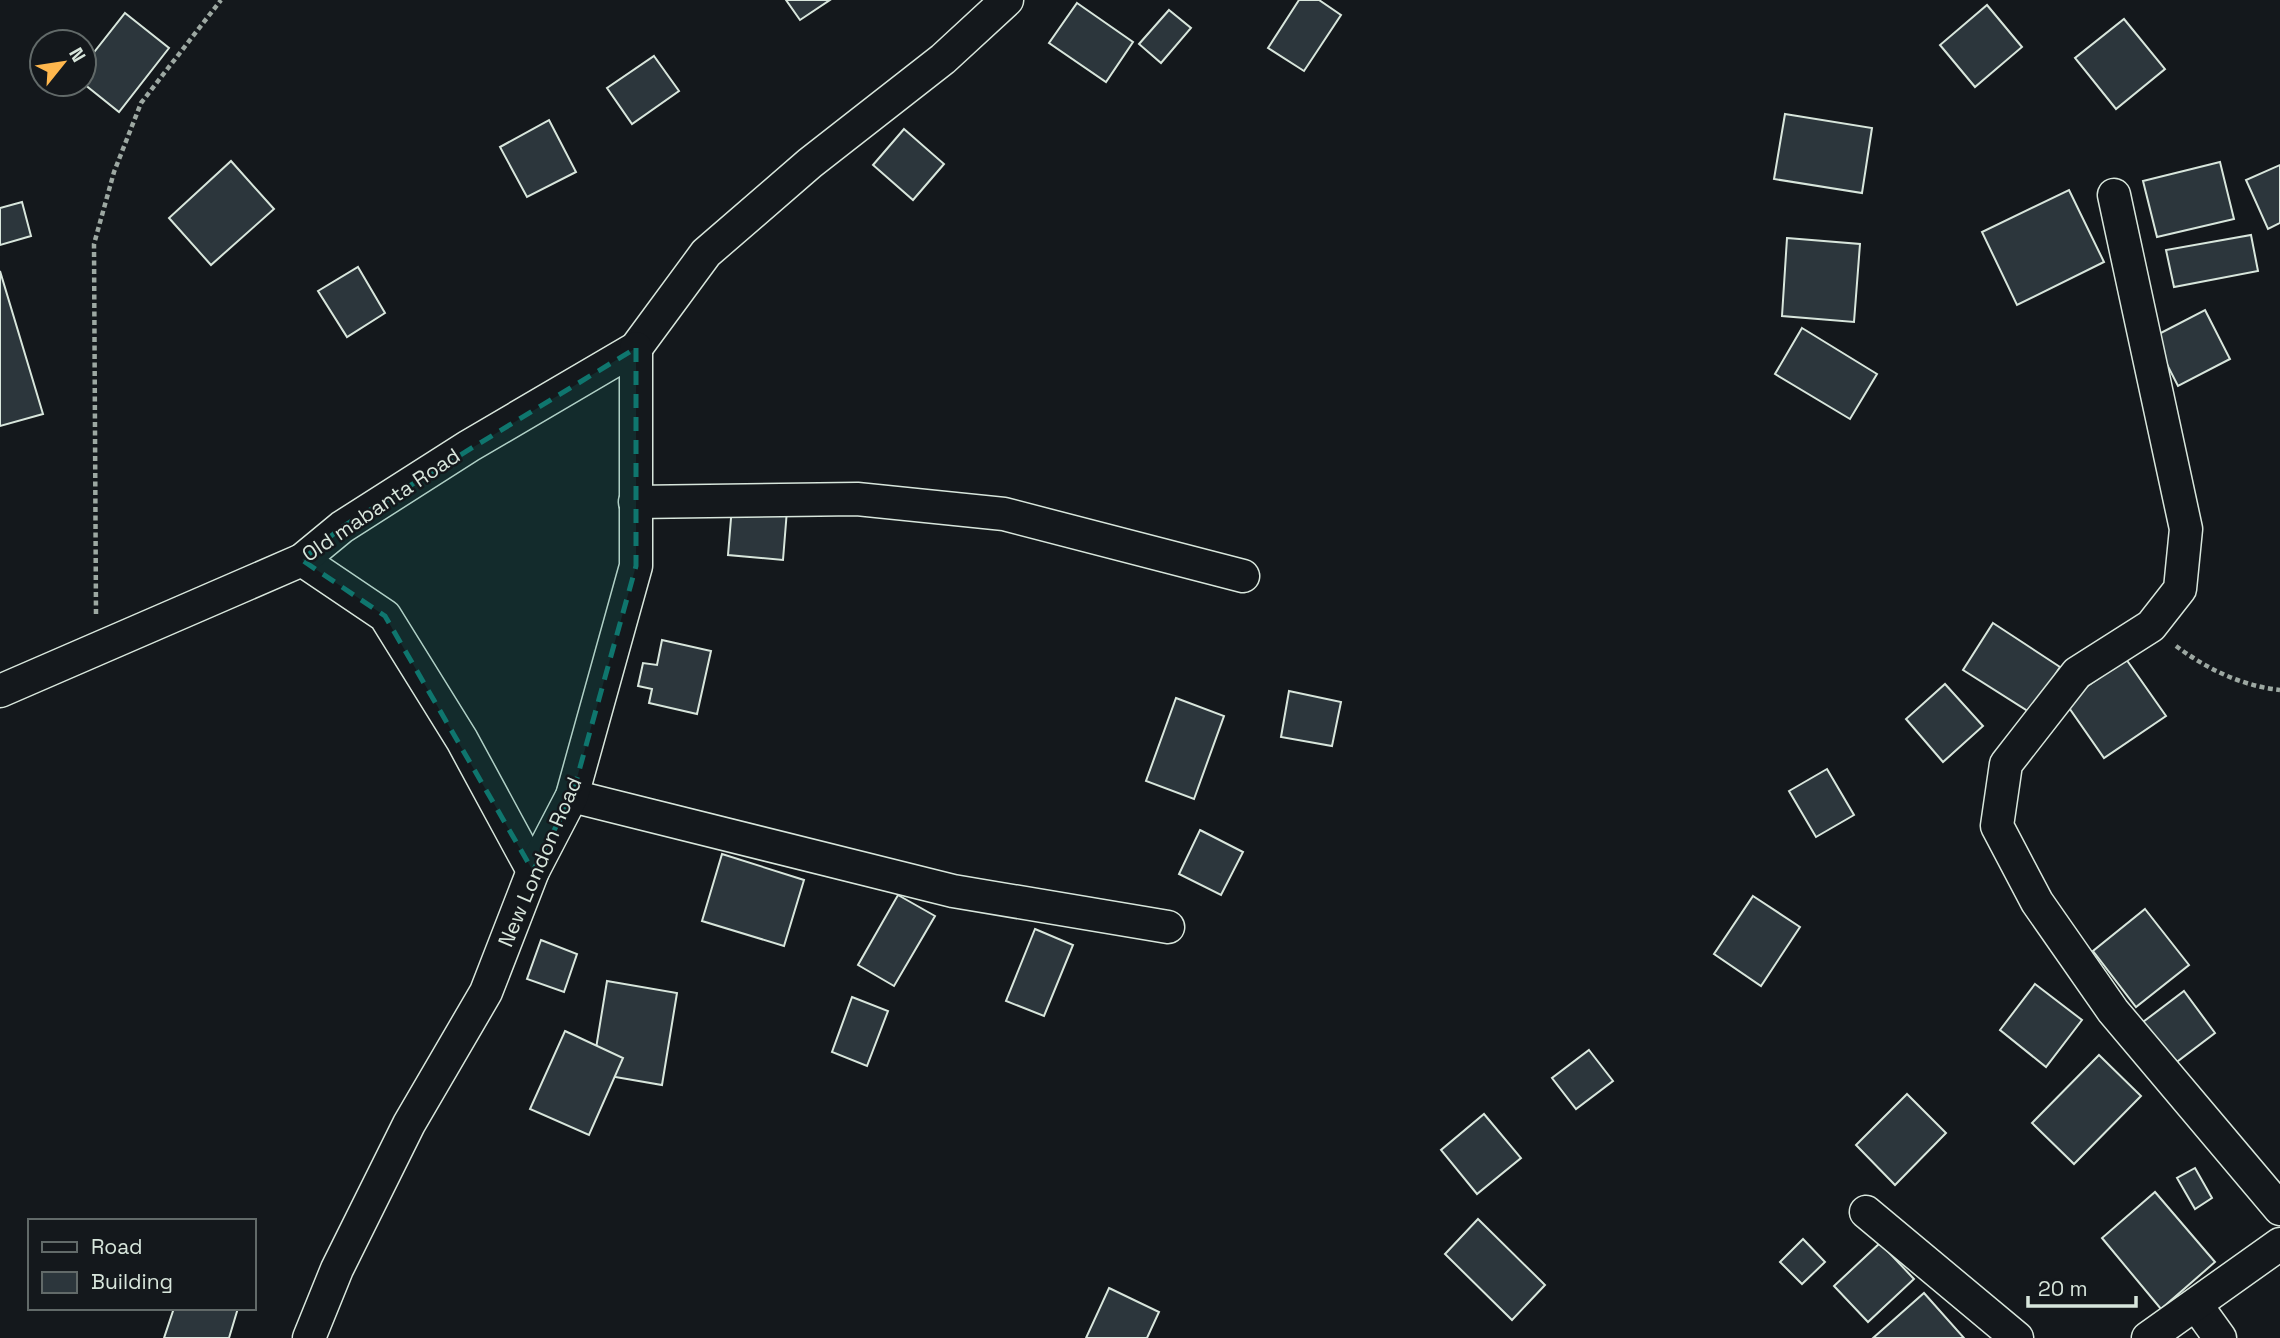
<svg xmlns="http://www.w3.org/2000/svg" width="2280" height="1338" font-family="'Space Grotesk',sans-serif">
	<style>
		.building { fill: #2c363c; stroke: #d8e6dc; stroke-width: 2 }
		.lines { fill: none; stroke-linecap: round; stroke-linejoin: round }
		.minor-casing { stroke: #d8e6dc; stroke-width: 35 }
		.path { stroke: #9da8a2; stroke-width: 4.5; stroke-dasharray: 5 3.5; stroke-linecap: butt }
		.minor { stroke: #14181c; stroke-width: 32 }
		.marked { fill: #0f766e; fill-opacity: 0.2; stroke: #0f766e; stroke-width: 5; stroke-dasharray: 14 9; stroke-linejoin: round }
		.labels { text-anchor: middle; stroke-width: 5; stroke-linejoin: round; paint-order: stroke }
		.street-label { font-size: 21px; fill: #d8e6dc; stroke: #14181c }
	</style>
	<rect width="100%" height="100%" fill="#14181c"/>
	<g class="building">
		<polygon points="786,0 830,0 800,20"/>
		<polygon points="1299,0 1319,0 1341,15 1304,71 1268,48"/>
		<polygon points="1077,3 1133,42 1106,82 1049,43"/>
		<polygon points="1987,5 2022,47 1975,87 1940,45"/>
		<polygon points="1169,10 1191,28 1161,63 1139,44"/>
		<polygon points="125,13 169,48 119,112 84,84 84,65"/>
		<polygon points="2124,19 2165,69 2116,109 2075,58"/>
		<polygon points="654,56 679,91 632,124 607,88"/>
		<polygon points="1785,114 1872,128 1862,193 1774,179"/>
		<polygon points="549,120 576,172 527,197 500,147"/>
		<polygon points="904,129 944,164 913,200 873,165"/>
		<polygon points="231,161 274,209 211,265 169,218"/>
		<polygon points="2220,162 2234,219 2157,237 2143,181"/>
		<polygon points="2280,165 2280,223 2268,229 2246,180"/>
		<polygon points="2069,190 2104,262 2017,305 1982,232"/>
		<polygon points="22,202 31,236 0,245 0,208"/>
		<polygon points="2251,235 2258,271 2174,287 2166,250"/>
		<polygon points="1787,238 1860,244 1854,322 1782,316"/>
		<polygon points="358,267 385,313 347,337 318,291"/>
		<polygon points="0,271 43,414 0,426"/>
		<polygon points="2205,310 2230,359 2178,386 2153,337"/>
		<polygon points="1802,328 1877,374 1850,419 1775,374"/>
		<polygon points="732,506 787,510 783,560 728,555"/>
		<polygon points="1993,623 2060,667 2031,713 1963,670"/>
		<polygon points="662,640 711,651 697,714 649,703 652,689 638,686 643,663 657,665"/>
		<polygon points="2126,659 2166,716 2104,758 2065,702"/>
		<polygon points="1945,684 1983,726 1943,762 1906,719"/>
		<polygon points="1289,691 1341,702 1332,746 1281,737"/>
		<polygon points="1176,698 1224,716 1194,799 1146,781"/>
		<polygon points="1827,769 1854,815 1816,837 1789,791"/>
		<polygon points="1200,830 1243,852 1221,895 1179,874"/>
		<polygon points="722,854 804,880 784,946 702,921"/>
		<polygon points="898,895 935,916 894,986 858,965"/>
		<polygon points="1753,896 1800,927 1761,986 1714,954"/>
		<polygon points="2145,909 2189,965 2136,1007 2093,951"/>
		<polygon points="1035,929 1073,945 1044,1016 1006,1001"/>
		<polygon points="541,940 577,954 564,992 527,979"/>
		<polygon points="607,981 677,993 662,1085 592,1073"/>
		<polygon points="2035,984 2082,1020 2046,1067 2000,1030"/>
		<polygon points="2184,991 2215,1033 2174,1064 2143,1022"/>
		<polygon points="852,997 888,1011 867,1066 832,1052"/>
		<polygon points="565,1031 623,1058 589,1135 530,1109"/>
		<polygon points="1589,1050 1613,1081 1576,1109 1552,1078"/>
		<polygon points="2099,1055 2141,1096 2074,1164 2032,1123"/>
		<polygon points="1907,1094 1946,1133 1895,1185 1856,1145"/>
		<polygon points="1484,1114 1521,1158 1477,1194 1441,1150"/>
		<polygon points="2195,1168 2212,1198 2195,1209 2177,1178"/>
		<polygon points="2155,1192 2215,1262 2161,1309 2102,1238"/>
		<polygon points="1478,1219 1545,1285 1512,1320 1445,1254"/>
		<polygon points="1803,1239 1825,1262 1802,1284 1780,1262"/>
		<polygon points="1880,1243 1914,1279 1868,1322 1834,1286"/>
		<polygon points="1109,1288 1159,1312 1147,1338 1086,1338"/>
		<polygon points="1924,1293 1964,1338 1873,1338"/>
		<polygon points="174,1308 238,1308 229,1338 164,1338"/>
	</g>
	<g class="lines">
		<g class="minor-casing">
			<g id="minor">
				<polyline points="2114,195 2186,529 2180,589 2151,626 2077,673 2006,764 1997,826 2037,902 2113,1011 2280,1209"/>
				<polyline points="635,502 857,499 1004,514 1243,576"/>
				<polyline points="302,560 385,616 462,740 533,871"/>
				<polyline points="0,691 302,560 342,527 469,446 636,348 706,253 810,163 943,59 1007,0"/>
				<polyline points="572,796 953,891 1168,927"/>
				<polyline points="1866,1212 2017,1338"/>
				<polyline points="2197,1306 2220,1338"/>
				<polyline points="309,1338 337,1269 409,1124 486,992 533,871 572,796 636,566 636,348"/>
				<polyline points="2148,1338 2280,1244"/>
			</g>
		</g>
		<g class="path">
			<polyline points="96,614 94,244 114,172 141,103 221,0"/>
			<path d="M2176,646C2207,669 2242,686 2280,690"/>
		</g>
		<use href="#minor" class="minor"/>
	</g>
	<path class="marked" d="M636,348V566L572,796L533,871L385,616L302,560L342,527Z"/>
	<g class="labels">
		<g class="street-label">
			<text transform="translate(381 505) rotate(-34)" y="7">Old mabanta Road</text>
			<text transform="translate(540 862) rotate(-67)" y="7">New London Road</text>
		</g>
	</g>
	<rect x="28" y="1219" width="228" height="91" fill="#14181c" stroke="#626a69" stroke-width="2"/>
	<rect x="42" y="1242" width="35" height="10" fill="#14181c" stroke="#626a69" stroke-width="2"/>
	<text x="91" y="1254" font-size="21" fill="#d8e6dc">Road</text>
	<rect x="42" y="1272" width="35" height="21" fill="#2c363c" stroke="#626a69" stroke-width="2"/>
	<text x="91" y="1289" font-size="21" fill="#d8e6dc">Building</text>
	<g transform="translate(63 63) rotate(60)"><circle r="33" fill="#14181c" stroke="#626a69" stroke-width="2"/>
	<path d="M0-5L12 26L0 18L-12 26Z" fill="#ffb74d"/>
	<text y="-10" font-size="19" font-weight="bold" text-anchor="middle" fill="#d8e6dc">N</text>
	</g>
	<path d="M2028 1296v10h108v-10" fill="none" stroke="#d8e6dc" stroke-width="3.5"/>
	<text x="2038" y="1296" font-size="21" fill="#d8e6dc" stroke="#14181c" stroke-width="5" paint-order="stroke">20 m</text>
</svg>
